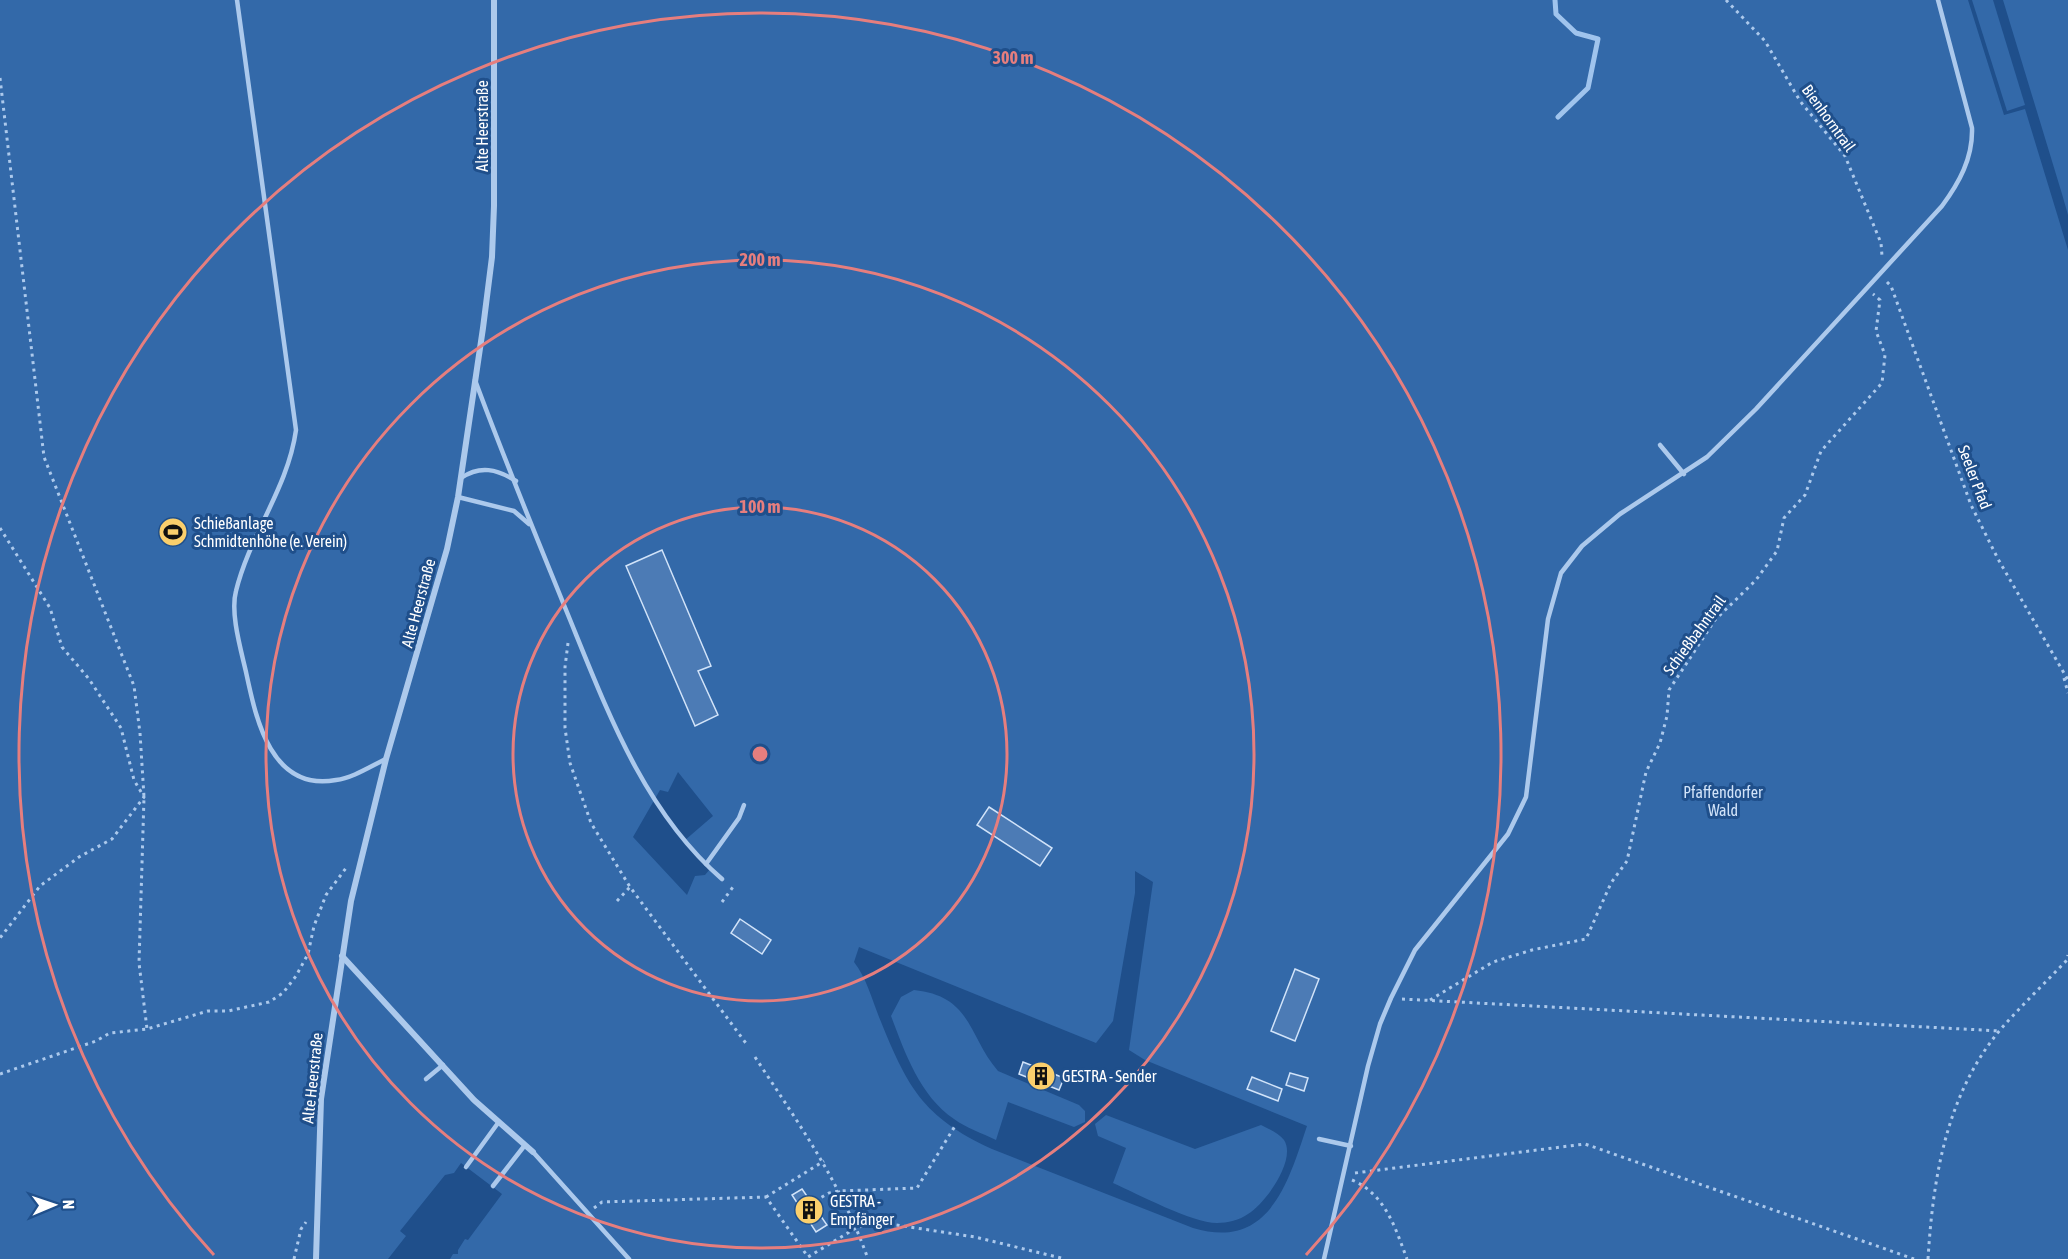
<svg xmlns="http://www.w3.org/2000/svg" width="2068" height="1259" font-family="'Asap Condensed',sans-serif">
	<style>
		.green { fill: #3369a9; fill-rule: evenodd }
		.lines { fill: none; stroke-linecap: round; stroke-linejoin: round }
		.stream { stroke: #a0c4ed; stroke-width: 5 }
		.building { fill: #4c7bb5; stroke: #d1e3f9; stroke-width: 1.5 }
		.path { stroke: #acc9ec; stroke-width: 3; stroke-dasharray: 3 4.5; stroke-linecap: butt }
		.lane { stroke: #acc9ec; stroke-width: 4.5 }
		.street { stroke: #acc9ec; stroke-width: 6 }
		.ring { fill: none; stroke: #e67e7e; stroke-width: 3 }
		.labels { text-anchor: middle; stroke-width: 6; stroke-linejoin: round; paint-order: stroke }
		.street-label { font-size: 16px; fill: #fff; stroke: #1f4f8b }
		.poi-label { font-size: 16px; fill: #fff; stroke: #1f4f8b; text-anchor: start }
		.park-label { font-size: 16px; fill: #d1e3f9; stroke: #1f4f8b }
		.centre { fill: #e67e7e; stroke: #1f4f8b; stroke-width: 3 }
		.ring-label { font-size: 18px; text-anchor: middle; font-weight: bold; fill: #e67e7e; stroke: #1f4f8b; stroke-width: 6; stroke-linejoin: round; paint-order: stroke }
	</style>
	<rect width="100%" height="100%" fill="#1f4f8b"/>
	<g class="green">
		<path d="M0,0H1968L2004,115L2025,109L2068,250V1259H450L453,1254H458V1250L465,1239L468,1240L502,1194L461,1163L454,1173L445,1175L400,1231L406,1236L388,1259H0ZM678,772L713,816L684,841L710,869L705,875L695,876L687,895L633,837L660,790L668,792ZM1135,871L1153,882L1129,1050L1145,1060L1307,1126C1288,1183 1269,1251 1193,1228L992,1149C922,1117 907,1086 879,1017C872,999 866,977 854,962L859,947L1096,1043L1113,1021L1135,893Z"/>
		<polygon points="1972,0 1993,0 2025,105 2007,111"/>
		<polygon points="2003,0 2068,0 2068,215 2062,194"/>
		<path d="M914,990C972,996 968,1036 998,1071L1079,1105L1085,1111V1122L1074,1127L1008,1102L996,1140C982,1133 966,1128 954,1119C920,1096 905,1053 891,1016L901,997Z"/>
		<path d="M1106,1115L1195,1149L1261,1125C1269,1129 1279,1133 1284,1140C1297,1160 1265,1204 1248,1214C1240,1220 1227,1223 1217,1223C1192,1223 1138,1194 1113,1183L1126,1148L1098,1136L1095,1124Z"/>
	</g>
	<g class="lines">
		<polyline class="stream" points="1555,0 1556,14 1576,33 1598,39 1588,88 1558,117"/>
	</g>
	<g class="building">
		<polygon points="662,550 711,666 698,671 718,715 695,726 626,566"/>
		<polygon points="989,807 1052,848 1040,866 977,825"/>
		<polygon points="740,919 771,940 762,954 731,933"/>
		<polygon points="1295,969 1319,979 1295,1041 1271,1031"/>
		<polygon points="1023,1062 1064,1078 1059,1090 1019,1074"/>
		<polygon points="1290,1073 1308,1078 1304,1091 1286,1085"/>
		<polygon points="1252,1077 1282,1089 1278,1101 1247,1089"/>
		<polygon points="802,1189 827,1225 816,1232 792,1195"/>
	</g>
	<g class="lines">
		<g class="path">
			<polyline points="1726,0 1765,41 1800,101 1845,156 1881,243 1882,256"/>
			<polyline points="0,78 44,457 134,686 140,733 144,797 139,963 147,1029"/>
			<polyline points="1887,282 1891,286 1971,505 1998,559 2068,680"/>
			<polyline points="0,528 50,608 62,647 89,679 121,728 134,780 144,797 112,839 79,857 40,886 0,938"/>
			<polyline points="568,643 565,667 565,728 570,763 591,823 630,887 748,1046"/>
			<polyline points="2064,678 2068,693"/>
			<polyline points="617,901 630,887"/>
			<polyline points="722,902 733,887"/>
			<polyline points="1402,999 2000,1031"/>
			<polyline points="1430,1000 1493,962 1532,950 1586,939 1611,883 1627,861 1646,772 1660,743 1667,716 1669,690 1715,620 1756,580 1777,551 1784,518 1805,495 1821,451 1882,383 1885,355 1876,331 1880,300 1873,294"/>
			<path d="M755,1057C799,1124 841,1183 868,1259"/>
			<polyline points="0,1074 96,1041 110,1033 147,1029 208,1011 228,1011 269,1002 283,993 296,976 308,954 314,926 326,895 346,868"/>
			<polyline points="1355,1173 1585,1144 1914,1259"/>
			<path d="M1352,1180C1385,1194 1395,1227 1407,1259"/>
			<polyline points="766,1197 824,1161"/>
			<polyline points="815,1201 829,1193 839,1191 917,1188 955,1126"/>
			<polyline points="594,1208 602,1202 766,1197 808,1257 856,1228 877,1222 975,1237 1065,1259"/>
			<polyline points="294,1259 301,1229 306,1222"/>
			<path d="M1928,1259C1933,1178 1946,1095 2000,1030C2021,1006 2045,983 2067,960L2068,955"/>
		</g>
		<g class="lane">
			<path d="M237,0L296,430C288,488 250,534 236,591C230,613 241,650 246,672C256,719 271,792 336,780C353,778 371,766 386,759"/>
			<path d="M475,380C503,456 534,531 564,605C604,702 641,809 722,879"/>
			<polyline points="1660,445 1684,474"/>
			<path d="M461,478C480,465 497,469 516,481"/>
			<polyline points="458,497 514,511 529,524"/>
			<polyline points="706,864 739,818 744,805"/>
			<polyline points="426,1079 443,1065"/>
			<polyline points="1319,1139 1351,1146"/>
			<polyline points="533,1152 629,1259"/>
			<polyline points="466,1167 498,1123"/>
			<polyline points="493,1186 525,1145"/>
			<path d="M1324,1259L1368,1066L1380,1024L1391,998L1415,950L1508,834L1526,797L1548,619L1561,573L1582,546L1620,514L1707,457L1756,409L1942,206C1959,183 1973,158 1972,128L1938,0"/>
		</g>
		<g class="street">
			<polyline points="342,956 474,1100 533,1152"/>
			<polyline points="316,1259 321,1099 351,901 386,759 447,549 458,497 483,328 492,257 494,206 494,0"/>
		</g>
	</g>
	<g class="ring">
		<circle cx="760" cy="754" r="247"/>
		<circle cx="760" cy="754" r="494"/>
		<path d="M214 1255A741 741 0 1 1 1306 1255"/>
	</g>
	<defs>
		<g id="stadium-disc" transform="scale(1.5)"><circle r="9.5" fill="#facf6c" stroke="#1f4f8b"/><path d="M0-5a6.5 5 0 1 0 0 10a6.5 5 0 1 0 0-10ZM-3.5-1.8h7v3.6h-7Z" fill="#111"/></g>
		<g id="building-disc" transform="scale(1.5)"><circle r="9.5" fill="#facf6c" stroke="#1f4f8b"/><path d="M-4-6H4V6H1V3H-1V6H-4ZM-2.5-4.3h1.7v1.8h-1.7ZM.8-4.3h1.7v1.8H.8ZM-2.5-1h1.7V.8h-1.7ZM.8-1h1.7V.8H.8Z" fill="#111"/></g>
	</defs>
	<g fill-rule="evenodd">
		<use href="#stadium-disc" x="173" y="532"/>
		<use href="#building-disc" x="1041" y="1076"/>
		<use href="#building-disc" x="809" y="1210"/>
	</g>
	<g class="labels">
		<g class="street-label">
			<text transform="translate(1829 118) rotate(54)" y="6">Bienhorntrail</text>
			<text transform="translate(482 126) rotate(-90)" y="6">Alte Heerstraße</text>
			<text transform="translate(1975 477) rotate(69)" y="6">Seeler Pfad</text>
			<text transform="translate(418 603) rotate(-75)" y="6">Alte Heerstraße</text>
			<text transform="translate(1694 635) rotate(-54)" y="6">Schießbahntrail</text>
			<text transform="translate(312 1078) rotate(-84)" y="6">Alte Heerstraße</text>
		</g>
		<g class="poi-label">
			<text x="194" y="529">Schießanlage<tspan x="194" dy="18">Schmidtenhöhe (e. Verein)</tspan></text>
			<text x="1062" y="1082">GESTRA - Sender</text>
			<text x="830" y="1207">GESTRA -<tspan x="830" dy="18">Empfänger</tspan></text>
		</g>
		<g class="park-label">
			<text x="1723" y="798">Pfaffendorfer<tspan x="1723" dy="18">Wald</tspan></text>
		</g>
	</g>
	<circle cx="760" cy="754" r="9" class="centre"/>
	<g class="ring-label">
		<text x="1013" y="64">300 m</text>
		<text x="760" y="266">200 m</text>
		<text x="760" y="513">100 m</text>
	</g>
	<g transform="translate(54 1205) rotate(88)" stroke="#1f4f8b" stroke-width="4.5" paint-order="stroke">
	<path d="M0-4.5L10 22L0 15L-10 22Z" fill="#ffffff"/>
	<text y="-9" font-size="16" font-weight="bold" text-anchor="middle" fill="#ffffff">N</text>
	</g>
</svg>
